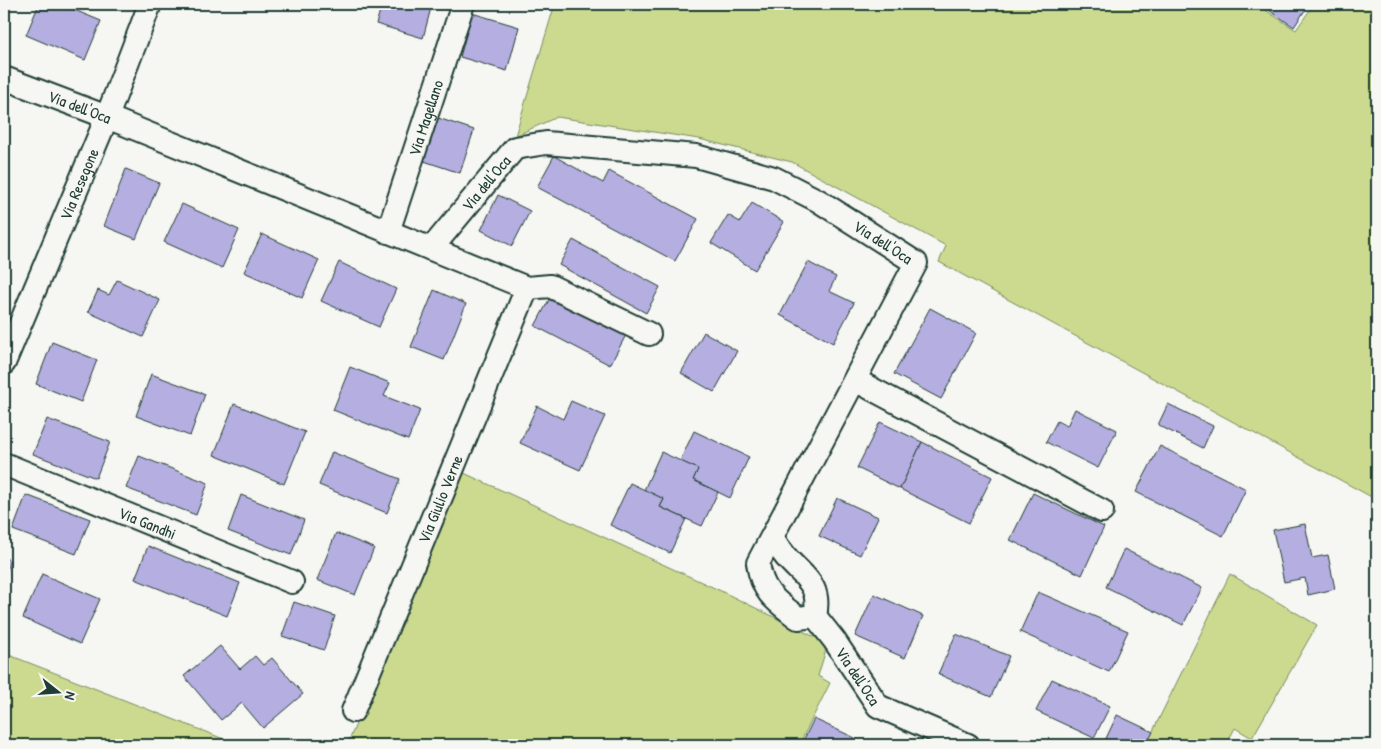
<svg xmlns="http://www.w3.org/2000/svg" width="1381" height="749" font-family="'Patrick Hand',sans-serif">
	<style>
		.green { fill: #cbda8e; stroke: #758c61 }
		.building { fill: #b5aee0; stroke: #1f3d34 }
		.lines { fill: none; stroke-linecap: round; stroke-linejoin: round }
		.street-casing { stroke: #1f3d34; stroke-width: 26 }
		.street { stroke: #f6f6f2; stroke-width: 22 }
		.labels { text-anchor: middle; stroke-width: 4; stroke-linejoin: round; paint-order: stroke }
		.street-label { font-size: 16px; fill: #1f3d34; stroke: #f6f6f2 }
	</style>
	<rect width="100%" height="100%" fill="#f6f6f2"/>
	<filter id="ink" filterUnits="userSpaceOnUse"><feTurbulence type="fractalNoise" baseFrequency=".02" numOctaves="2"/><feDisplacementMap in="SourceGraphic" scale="10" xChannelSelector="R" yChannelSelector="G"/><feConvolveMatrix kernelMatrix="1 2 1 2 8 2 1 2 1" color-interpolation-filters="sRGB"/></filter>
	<g filter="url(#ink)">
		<g class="green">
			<polygon points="555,4 1256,4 1296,30 1314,4 1377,4 1377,500 939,262 946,246 792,162 699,139 557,117 515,136"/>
			<polygon points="464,473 721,591 825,642 827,646 818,676 830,683 799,745 347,745"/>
			<polygon points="1230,574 1317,625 1252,738 1235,728 1226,745 1146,745"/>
			<polygon points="4,653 239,745 4,745"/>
		</g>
		<g class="building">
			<polygon points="39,4 60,4 101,21 85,60 26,35"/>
			<polygon points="382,4 432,4 423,38 376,24"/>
			<polygon points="1260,4 1309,4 1294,27"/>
			<polygon points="472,13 519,27 507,71 460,57"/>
			<polygon points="435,117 474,130 460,173 421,160"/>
			<polygon points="554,156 603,183 609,171 698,219 675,261 537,187"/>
			<polygon points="126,169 159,183 136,239 104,226"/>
			<polygon points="498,195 530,211 512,246 481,230"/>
			<polygon points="752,203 784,222 755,270 711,243 728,215 740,222"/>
			<polygon points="182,204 239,230 222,268 164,242"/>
			<polygon points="262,234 319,260 302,298 244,272"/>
			<polygon points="573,240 660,287 646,313 559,265"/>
			<polygon points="339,262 396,289 379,327 321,301"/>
			<polygon points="808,262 836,277 829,291 854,303 833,343 780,315"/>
			<polygon points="117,280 160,300 143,337 88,312 98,290 109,295"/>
			<polygon points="434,290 466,304 444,360 411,347"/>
			<polygon points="551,296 626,335 610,365 535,326"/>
			<polygon points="930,308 976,333 941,399 894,374"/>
			<polygon points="704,332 737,351 714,392 681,373"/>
			<polygon points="52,342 97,360 81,402 36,384"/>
			<polygon points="350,367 390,383 384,396 420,410 408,440 333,410"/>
			<polygon points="151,374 205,394 190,436 136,416"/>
			<polygon points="571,401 605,416 580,470 520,443 537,406 563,419"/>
			<polygon points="234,404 305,432 284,484 214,455"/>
			<polygon points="1168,404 1213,426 1203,448 1158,425"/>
			<polygon points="1075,409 1117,430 1098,468 1046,442 1057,421 1067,426"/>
			<polygon points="47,419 110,442 96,478 33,454"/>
			<polygon points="880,422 922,442 900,489 857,468"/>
			<polygon points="694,431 749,457 730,498 693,480 698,469 680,461"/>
			<polygon points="922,442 992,477 969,523 900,489"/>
			<polygon points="1160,446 1246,489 1223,536 1136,492"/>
			<polygon points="332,452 400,479 387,513 319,485"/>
			<polygon points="661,452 698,469 693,480 718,492 702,526 660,507 664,499 644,490"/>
			<polygon points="139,456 208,483 196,515 126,488"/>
			<polygon points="630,483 664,499 660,507 686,519 670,553 610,525"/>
			<polygon points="1033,493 1104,527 1082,575 1010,540"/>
			<polygon points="26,495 90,519 76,554 13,530"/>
			<polygon points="241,495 304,520 291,555 228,531"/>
			<polygon points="837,498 878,517 860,555 819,536"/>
			<polygon points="1305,524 1312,558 1328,555 1335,589 1308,595 1305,578 1284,582 1273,530"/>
			<polygon points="336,533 374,548 355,595 317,580"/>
			<polygon points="148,546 240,583 227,616 135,579"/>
			<polygon points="1124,549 1202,588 1183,625 1106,587"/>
			<polygon points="4,558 10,560 4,580"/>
			<polygon points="42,574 100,599 80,644 23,618"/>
			<polygon points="1038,592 1128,631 1109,672 1020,632"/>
			<polygon points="874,594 923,616 905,658 855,636"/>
			<polygon points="294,602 335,616 324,650 282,636"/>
			<polygon points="956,634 1009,656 991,697 938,674"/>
			<polygon points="220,646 240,669 255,656 263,665 272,658 303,694 263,728 242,703 221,720 184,676"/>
			<polygon points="1052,679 1110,706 1094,738 1036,711"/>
			<polygon points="1117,715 1153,732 1146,745 1103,745"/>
			<polygon points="814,719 855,738 851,745 801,745"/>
		</g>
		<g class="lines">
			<g class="street-casing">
				<g id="street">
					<path id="s1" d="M4,78L107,117L527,288L353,711"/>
					<path id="s2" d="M388,232L463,4"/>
					<path id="s3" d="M431,249L515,148L546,143L696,156L774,178L819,201L916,263L758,563C762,593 776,601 798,618L815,616C822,584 803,577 786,557C781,551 776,544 772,537"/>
					<polyline points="527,288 550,286 649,334"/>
					<path id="s4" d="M4,363L107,117L150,4"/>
					<polyline points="855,380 1102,511"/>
					<path id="s5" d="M4,464L292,582"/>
					<path id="s6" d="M815,616L834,640L878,706L968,745"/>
				</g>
			</g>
			<use href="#street" class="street"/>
		</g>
	</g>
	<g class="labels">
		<g class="street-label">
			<text dy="6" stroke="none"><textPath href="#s1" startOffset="81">Via dell'Oca</textPath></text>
			<text dy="6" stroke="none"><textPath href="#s2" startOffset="120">Via Magellano</textPath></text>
			<text dy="6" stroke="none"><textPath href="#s3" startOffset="86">Via dell'Oca</textPath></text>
			<text dy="6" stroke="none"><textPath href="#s4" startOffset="194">Via Resegone</textPath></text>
			<text dy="6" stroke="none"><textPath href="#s3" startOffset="521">Via dell'Oca</textPath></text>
			<text transform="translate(440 499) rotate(-68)" y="6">Via Giulio Verne</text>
			<text dy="6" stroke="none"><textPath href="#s5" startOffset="155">Via Gandhi</textPath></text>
			<text dy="6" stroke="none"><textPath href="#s6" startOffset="74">Via dell'Oca</textPath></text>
		</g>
	</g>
	<rect width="1381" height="749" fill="none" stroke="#f6f6f2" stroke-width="20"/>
	<rect x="10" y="10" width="1361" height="729" fill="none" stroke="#1f3d34" stroke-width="2" filter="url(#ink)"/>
	<g transform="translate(58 692) rotate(107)" stroke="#f6f6f2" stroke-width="4" paint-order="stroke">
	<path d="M0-4L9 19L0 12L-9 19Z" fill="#1f3d34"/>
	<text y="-8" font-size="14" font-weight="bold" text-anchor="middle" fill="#1f3d34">N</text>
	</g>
</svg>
